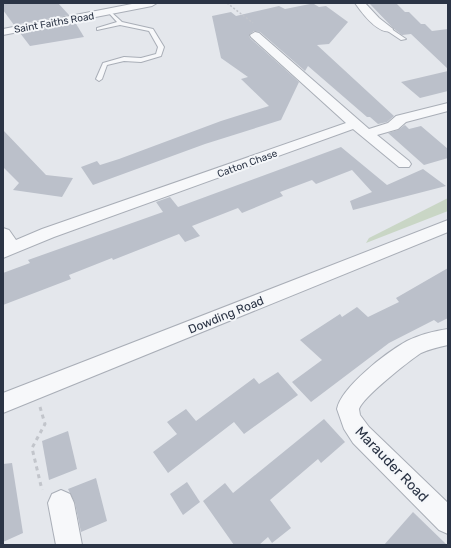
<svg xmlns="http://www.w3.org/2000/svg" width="451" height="548" font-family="Rubik,sans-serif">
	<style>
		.green { fill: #c9d6c5 }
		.building { fill: #bbc0ca }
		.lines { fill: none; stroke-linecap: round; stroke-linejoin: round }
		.service-casing { stroke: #a9aeb7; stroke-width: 2 }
		.minor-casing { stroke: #a9aeb7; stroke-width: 2 }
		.path-far1 { stroke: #c2c5cb; stroke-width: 1.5; stroke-dasharray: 2 2; stroke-linecap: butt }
		.path { stroke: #c2c5cb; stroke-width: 3; stroke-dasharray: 4 4; stroke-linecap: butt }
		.service { fill: #f7f8fa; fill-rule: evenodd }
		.minor { fill: #f7f8fa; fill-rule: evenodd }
		.labels { text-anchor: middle; stroke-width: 4; stroke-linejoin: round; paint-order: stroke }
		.far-street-label { font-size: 10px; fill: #2b3445; stroke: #f4f6f9 }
		.street-label { font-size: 12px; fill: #2b3445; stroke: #f4f6f9 }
		.near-street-label { font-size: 14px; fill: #2b3445; stroke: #f4f6f9 }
	</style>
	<rect width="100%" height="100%" fill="#e4e7ec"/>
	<polygon class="green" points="448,198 448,211 366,243 369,238"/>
	<g class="building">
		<polygon points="3,3 58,3 69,15 14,25 3,10"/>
		<polygon points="369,3 396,3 405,12 409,12 421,24 425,24 432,31 448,29 448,69 411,34 402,35 394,29"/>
		<polygon points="310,4 314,4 319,7 326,6 348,22 329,44 317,45 394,116 387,122 378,124 370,117 367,117 308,66 305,71 260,32 254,31 249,35 250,38 299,82 281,120 205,144 93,185 81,167 97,161 100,165 119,159 221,121 269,106 241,79 248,77 221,58 212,16 231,12 236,16 279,6 285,9"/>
		<polygon points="75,22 84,37 30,46 20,33"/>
		<polygon points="448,71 448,91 420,98 401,82"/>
		<polygon points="405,125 409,129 421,126 448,149 448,158 424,165 388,133 398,130"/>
		<polygon points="3,130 46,175 73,178 62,197 13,190 19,183 3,167"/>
		<polygon points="341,147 387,185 423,169 446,186 353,210 350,201 372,192 352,170 316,184 312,180 280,192 283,196 242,213 238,208 192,226 200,236 185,242 179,234 113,260 112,258 69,275 71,279 3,305 3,273 30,263 28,260 163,212 156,202 170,197 178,207"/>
		<polygon points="448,268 448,318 438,323 434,320 389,343 311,402 292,382 322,360 300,340 340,314 342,317 357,307 368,317 399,302 396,298"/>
		<polygon points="278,372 298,395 244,434 234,422 168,473 153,452 177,434 167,422 186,409 196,421 254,378 259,384"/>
		<polygon points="324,419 345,442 321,463 318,459 270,500 291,528 272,543 268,537 259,545 234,545 203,501 225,483 233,493"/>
		<polygon points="68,431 77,469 49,480 42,441"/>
		<polygon points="12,463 23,533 3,542 3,464"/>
		<polygon points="96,478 107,521 81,532 75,503 68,489"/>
		<polygon points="187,482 200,502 183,515 170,494"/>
		<polygon points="413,512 447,545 384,545"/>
	</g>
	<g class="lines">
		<g class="service-casing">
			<g id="service">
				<polygon points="110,11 122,22 153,29 164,47 161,56 141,62 124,61 107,65 102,79 99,81 96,79 103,63 124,57 141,58 156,54 158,47 149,31 120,25 97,30 97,28 117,22 108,12"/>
				<polygon points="386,28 390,28 406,39 401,40 386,30"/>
			</g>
		</g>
		<g class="minor-casing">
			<g id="minor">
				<polygon points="137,3 157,3 152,6 3,35 3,29"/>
				<path d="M355,3H365L379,18L393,29L392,31C378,35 362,13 355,3Z"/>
				<polygon points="255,32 259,33 369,129 388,123 396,116 448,103 448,111 406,122 398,129 377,135 409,161 411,164 409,167 399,167 353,129 54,237 3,258 3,228 9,230 16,240 42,229 346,123 251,37 250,35"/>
				<polygon points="448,220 448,232 3,413 3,393"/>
				<path d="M448,329V345C439,347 430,349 421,353C409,361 363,397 359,409L360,415L369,427L448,503V534L439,530L353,443L344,429L337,409C341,387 387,352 407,341C419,335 434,331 448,329Z"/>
				<polygon points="61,490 70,494 74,503 82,545 56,545 48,503 52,494"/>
			</g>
		</g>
		<polyline class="path-far1" points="227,3 253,23"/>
		<polyline class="path" points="40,407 45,424 32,448 42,490"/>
		<use href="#service" class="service"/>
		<use href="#minor" class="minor"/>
	</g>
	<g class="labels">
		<g class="far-street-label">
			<text transform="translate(54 22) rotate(-10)" y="4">Saint Faiths Road</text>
			<text transform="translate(247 163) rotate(-20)" y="4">Catton Chase</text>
		</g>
		<g class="street-label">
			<text transform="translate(226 315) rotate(-22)" y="4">Dowding Road</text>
		</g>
		<g class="near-street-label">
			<text transform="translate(392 464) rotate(46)" y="5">Marauder Road</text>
		</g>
	</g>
	<rect width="451" height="548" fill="none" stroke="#2b3445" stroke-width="8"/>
</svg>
